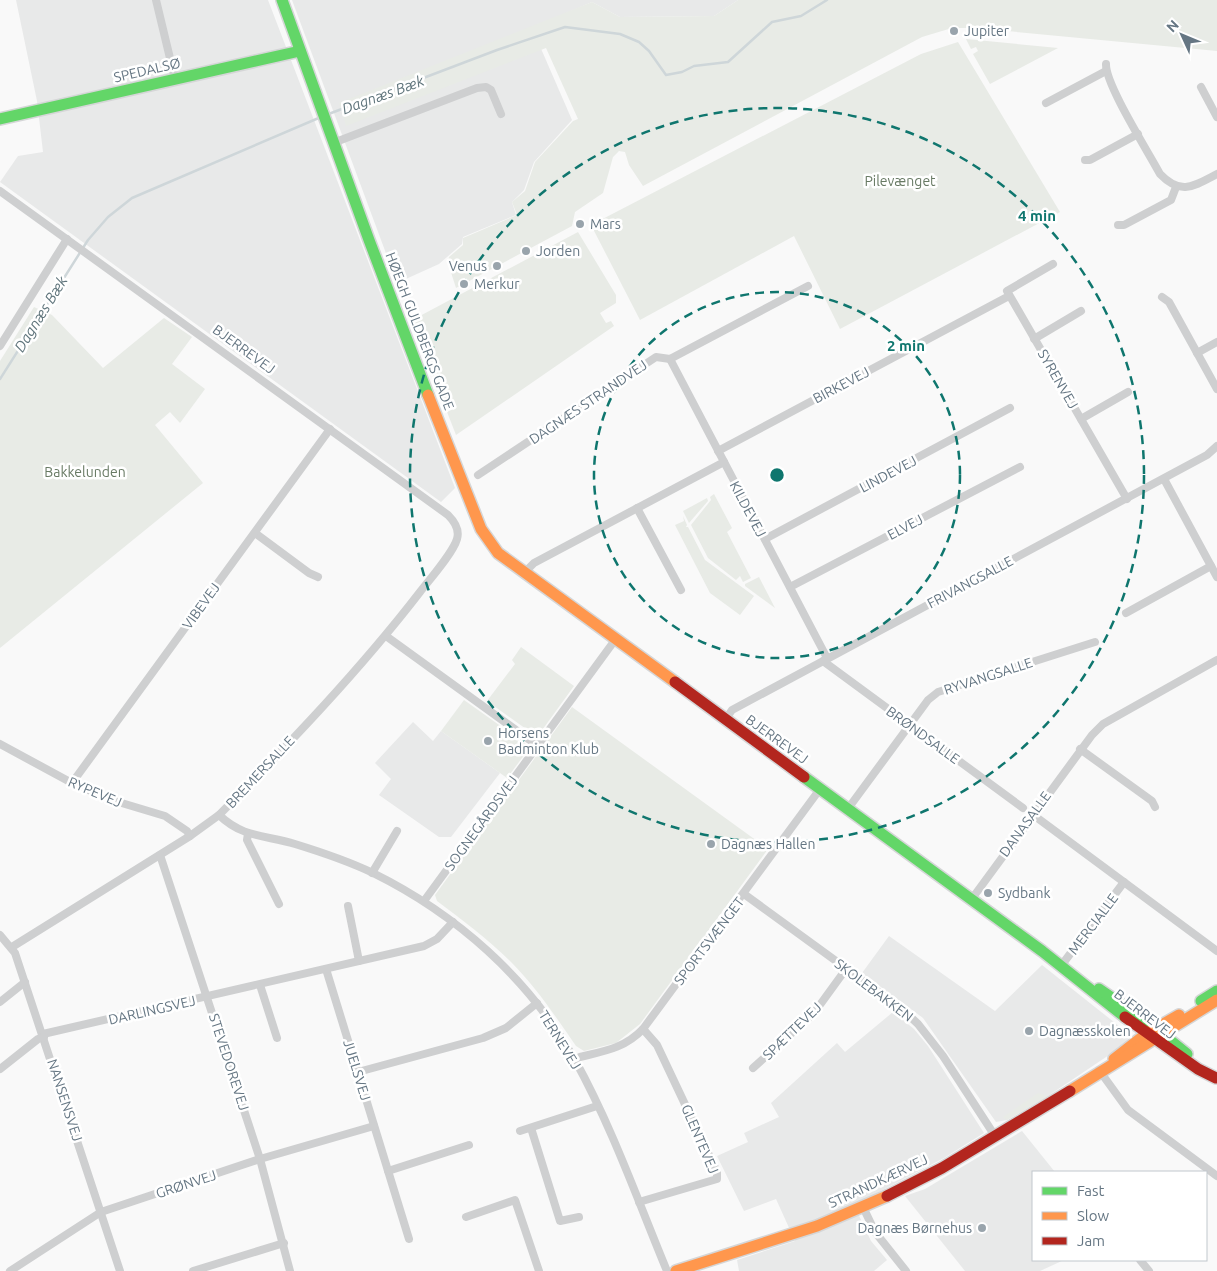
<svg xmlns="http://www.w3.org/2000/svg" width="1217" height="1271" font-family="Ubuntu,sans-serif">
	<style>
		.built { fill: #e8e9e9 }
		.green { fill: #e8ebe6 }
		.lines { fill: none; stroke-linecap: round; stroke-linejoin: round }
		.stream { stroke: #ced6d9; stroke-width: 2.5 }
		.fast-casing { stroke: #d5d6d7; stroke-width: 14 }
		.slow-casing { stroke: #d5d6d7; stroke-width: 14 }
		.jam-casing { stroke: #d5d6d7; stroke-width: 14 }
		.street { stroke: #cecfd0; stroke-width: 8 }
		.fast { stroke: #63d668; stroke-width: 11 }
		.slow { stroke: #ff974d; stroke-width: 11 }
		.jam { stroke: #b3261e; stroke-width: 11 }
		.ring { fill: none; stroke: #0f766e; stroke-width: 2.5; stroke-dasharray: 9 6 }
		.poi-dot { fill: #99a4ac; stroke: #fff; stroke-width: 2 }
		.labels { text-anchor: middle; stroke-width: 5; stroke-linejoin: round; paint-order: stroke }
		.poi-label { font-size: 14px; fill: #657683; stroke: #fff; text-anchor: start }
		.street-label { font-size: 14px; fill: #657683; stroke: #fff }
		.park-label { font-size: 14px; fill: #687a64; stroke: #fff }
		.water-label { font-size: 15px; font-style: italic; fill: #60757c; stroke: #fff }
		.centre { fill: #0f766e; stroke: #fff; stroke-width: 2.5 }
		.ring-label { font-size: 15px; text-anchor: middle; font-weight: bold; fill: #0f766e; stroke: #fff; stroke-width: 5; stroke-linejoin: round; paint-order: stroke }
	</style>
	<rect width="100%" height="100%" fill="#f9f9f9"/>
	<g class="built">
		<polygon points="16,0 268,0 455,488 441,502 0,182 18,156 43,152 37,101"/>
		<polygon points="292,0 738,0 714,16 620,17 592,2 532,28 572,120 534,162 524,190 512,202 516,215 463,237 462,244 439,264 397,283"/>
		<polygon points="413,722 433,741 441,731 500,773 451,837 439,837 379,795 391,779 375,763"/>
		<polygon points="889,936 995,1011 1042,965 1129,1034 1129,1038 1109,1055 1048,1096 1007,1120 996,1122 923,1018 862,973"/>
		<polygon points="893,1012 914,1029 928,1046 984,1133 944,1158 854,1205 871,1241 887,1260 874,1271 739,1271 737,1260 795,1241 776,1199 744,1211 717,1156 748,1142 744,1133 779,1117 771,1103 837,1043 845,1052"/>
		<polygon points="1022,1131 1055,1172 1033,1172 1033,1260 1064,1260 1040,1271 965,1271 905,1196 925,1189"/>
	</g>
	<g class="green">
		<polygon points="738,0 1217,0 1217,51 975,28 952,28 922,37 643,186 629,165 625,152 619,151 613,157 603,193 575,212 572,226 456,288 448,263 449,257 463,245 463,238 517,215 512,202 525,191 535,162 573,121 578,119 546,48 346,126 339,103 592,2 620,17 714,16"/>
		<polygon points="966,39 1058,48 990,84 973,54 978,51 976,47 971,49"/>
		<polygon points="958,42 1060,212 840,329 794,236 640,320 591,225 921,54"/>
		<polygon points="578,232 616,295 616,303 600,313 606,323 611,321 614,326 456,435 412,322 416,318"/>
		<polygon points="34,307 52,315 103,368 164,318 192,337 172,364 205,389 180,423 170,412 155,425 203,483 0,648 0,361"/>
		<polygon points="714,494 732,528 727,532 751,578 743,582 740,576 736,580 708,558 691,525 711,500 710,497"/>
		<polygon points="707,498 708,501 689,523 683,511"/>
		<polygon points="683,516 687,525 686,527 688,527 705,560 754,596 740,615 710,593 675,525 684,521"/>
		<polygon points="759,577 775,608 745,586 745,584"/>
		<polygon points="521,647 574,686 540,733 533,734 487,701 515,664 512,660"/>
		<polygon points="464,700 526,744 528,750 507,778 441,731"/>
		<path d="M572,707L768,849L640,1024L616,1043L584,1051L576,1046C556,1017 536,987 511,962C488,939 462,920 437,901L435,895Z"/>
		<polygon points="1038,1093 1048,1096 1007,1120 1003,1117"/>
	</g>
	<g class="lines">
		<g class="stream">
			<polyline points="326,115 497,50 565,27 620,34 639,42 649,51 666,75 682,72 694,66 728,62 772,22 801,16 827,0"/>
			<polyline points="0,379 88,240 108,217 132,198 321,117"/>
		</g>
		<g class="fast-casing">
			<g id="fast">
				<polyline points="282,0 369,240 428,395"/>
				<polyline points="0,119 300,51"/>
				<polyline points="804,777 1042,951 1125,1017"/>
				<polyline points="1099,989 1150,1024 1187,1054"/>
				<polyline points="1201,1001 1217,991"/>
			</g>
		</g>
		<g class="slow-casing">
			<g id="slow">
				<polyline points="428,395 481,529 498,553 675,682"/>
				<polyline points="1114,1059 1146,1034 1179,1015"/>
				<polyline points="1070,1091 1217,1000"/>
				<polyline points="676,1271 817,1226 887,1196"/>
			</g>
		</g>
		<g class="jam-casing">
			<g id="jam">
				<polyline points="675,682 804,777"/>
				<polyline points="1125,1017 1198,1069 1216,1078"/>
				<polyline points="887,1196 942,1168 1070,1091"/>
			</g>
		</g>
		<g class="street">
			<polyline points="156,0 175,79"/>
			<path d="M1106,64C1105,84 1149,153 1160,174C1181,196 1194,186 1217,174"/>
			<polyline points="1201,87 1217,117"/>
			<polyline points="1046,103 1106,71"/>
			<polyline points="333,143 477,88 486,87 491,90 501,114"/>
			<polyline points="1085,160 1090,160 1138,134"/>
			<path d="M0,191L448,515C454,521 460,529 457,539C453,553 430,579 420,592C359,671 289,744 219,815L190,836L12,947"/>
			<polyline points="1118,225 1124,225 1171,200 1176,187"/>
			<polyline points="1053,264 1007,291 1127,499"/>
			<polyline points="1162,297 1169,302 1217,389"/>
			<polyline points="1034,339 1081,311"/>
			<polyline points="0,346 67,239"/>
			<polyline points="1197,353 1217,342"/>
			<polyline points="670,359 827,658"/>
			<polyline points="1081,419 1128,392"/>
			<polyline points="718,451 1009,296"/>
			<polyline points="478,475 656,357 670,359 808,286"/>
			<polyline points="1164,479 1217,577"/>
			<polyline points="637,508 681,590"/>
			<polyline points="255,533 309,573 318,577"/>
			<polyline points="765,539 1010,408"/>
			<polyline points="524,573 534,563 724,462"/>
			<polyline points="790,587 1020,467"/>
			<polyline points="1126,613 1211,566"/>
			<polyline points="386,636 538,746"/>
			<polyline points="823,661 1023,808"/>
			<polyline points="725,720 732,710 1207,455 1217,446"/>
			<polyline points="0,744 72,783 115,801 165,816 187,831 190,836"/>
			<polyline points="1080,749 1152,801 1155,807"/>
			<polyline points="72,783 330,429"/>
			<polyline points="847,810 928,700 938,692 1095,642"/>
			<polyline points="1032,814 1217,951"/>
			<path d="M219,815C243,838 265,835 295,844C321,852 348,861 373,873C456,914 529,978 575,1060C612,1127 638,1201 667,1271"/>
			<polyline points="248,834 247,840 279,904"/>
			<polyline points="160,855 260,1159 290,1271"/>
			<polyline points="372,873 397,831"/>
			<polyline points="744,894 902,1009 918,1024 943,1056 995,1136"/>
			<polyline points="971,900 1092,735 1103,724 1217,660"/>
			<polyline points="424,901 615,640"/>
			<polyline points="348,906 359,961"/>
			<polyline points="0,935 15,953 120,1271"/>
			<polyline points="1061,966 1124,882"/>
			<polyline points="326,969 409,1239"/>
			<polyline points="260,985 277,1038"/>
			<polyline points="0,1002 25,982"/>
			<polyline points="43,1034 424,946 437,939 453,922"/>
			<path d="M575,1060L580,1057C605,1051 625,1048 643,1029L820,789"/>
			<polyline points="753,1068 814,1013 846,969"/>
			<polyline points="0,1069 38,1039 44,1037"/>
			<polyline points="1099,1070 1128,1110 1217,1176"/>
			<polyline points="358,1072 483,1038 506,1028 537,1003"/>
			<polyline points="531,1128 560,1221 579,1217"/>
			<polyline points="520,1131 597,1106"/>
			<polyline points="388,1171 469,1145"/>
			<polyline points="639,1202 717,1179 717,1172 657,1045 643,1029"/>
			<polyline points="863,1207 875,1232 906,1271"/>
			<polyline points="466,1217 515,1200 539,1271"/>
			<polyline points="1140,1260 1149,1271"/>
			<polyline points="10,1271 101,1212 260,1159 374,1126"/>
			<polyline points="193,1271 284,1243"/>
		</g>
		<use href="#fast" class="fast"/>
		<use href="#slow" class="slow"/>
		<use href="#jam" class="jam"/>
	</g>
	<g class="ring">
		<circle cx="777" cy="475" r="183"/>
		<circle cx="777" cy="475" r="367"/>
	</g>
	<g class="poi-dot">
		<circle cx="954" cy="31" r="5"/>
		<circle cx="580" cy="224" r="5"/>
		<circle cx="526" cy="251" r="5"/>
		<circle cx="497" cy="266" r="5"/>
		<circle cx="464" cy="284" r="5"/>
		<circle cx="488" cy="741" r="5"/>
		<circle cx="711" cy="844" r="5"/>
		<circle cx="988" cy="893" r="5"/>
		<circle cx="1029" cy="1031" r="5"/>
		<circle cx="982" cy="1228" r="5"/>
	</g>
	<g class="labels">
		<g class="poi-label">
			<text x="964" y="36">Jupiter</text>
			<text x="590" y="229">Mars</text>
			<text x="536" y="256">Jorden</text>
			<text x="487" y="271" text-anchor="end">Venus</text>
			<text x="474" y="289">Merkur</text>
			<text x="498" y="738">Horsens<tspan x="498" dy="16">Badminton Klub</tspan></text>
			<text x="721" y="849">Dagnæs Hallen</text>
			<text x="998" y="898">Sydbank</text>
			<text x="1039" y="1036">Dagnæsskolen</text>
			<text x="972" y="1233" text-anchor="end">Dagnæs Børnehus</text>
		</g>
		<g class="street-label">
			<text transform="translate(147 70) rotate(-13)" y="5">SPEDALSØ</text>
			<text transform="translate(420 331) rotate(69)" y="5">HØEGH GULDBERGS GADE</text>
			<text transform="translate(244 349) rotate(36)" y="5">BJERREVEJ</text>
			<text transform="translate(1058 379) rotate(60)" y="5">SYRENVEJ</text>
			<text transform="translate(841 385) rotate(-28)" y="5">BIRKEVEJ</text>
			<text transform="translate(588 402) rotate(-34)" y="5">DAGNÆS STRANDVEJ</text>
			<text transform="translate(888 474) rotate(-28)" y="5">LINDEVEJ</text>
			<text transform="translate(748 509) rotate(62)" y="5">KILDEVEJ</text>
			<text transform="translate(905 527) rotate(-28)" y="5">ELVEJ</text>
			<text transform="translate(970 582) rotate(-28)" y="5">FRIVANGSALLE</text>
			<text transform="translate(201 606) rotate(-54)" y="5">VIBEVEJ</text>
			<text transform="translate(988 676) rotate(-18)" y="5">RYVANGSALLE</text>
			<text transform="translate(923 735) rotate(36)" y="5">BRØNDSALLE</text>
			<text transform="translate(777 739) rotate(36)" y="5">BJERREVEJ</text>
			<text transform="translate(260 772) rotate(-47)" y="5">BREMERSALLE</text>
			<text transform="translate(95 792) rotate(23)" y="5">RYPEVEJ</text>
			<text transform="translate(481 823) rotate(-54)" y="5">SOGNEGÅRDSVEJ</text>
			<text transform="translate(1025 824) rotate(-54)" y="5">DANASALLE</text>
			<text transform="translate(1093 924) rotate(-53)" y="5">MERCIALLE</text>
			<text transform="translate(709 941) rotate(-53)" y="5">SPORTSVÆNGET</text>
			<text transform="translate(874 990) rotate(37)" y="5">SKOLEBAKKEN</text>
			<text transform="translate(152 1010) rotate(-13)" y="5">DARLINGSVEJ</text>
			<text transform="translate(1145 1014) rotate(37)" y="5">BJERREVEJ</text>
			<text transform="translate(792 1031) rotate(-44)" y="5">SPÆTTEVEJ</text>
			<text transform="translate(560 1040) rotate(58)" y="5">TERNEVEJ</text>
			<text transform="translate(229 1062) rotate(72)" y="5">STEVEDOREVEJ</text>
			<text transform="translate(357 1070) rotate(73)" y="5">JUELSVEJ</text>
			<text transform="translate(65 1100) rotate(72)" y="5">NANSENSVEJ</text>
			<text transform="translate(700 1139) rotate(67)" y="5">GLENTEVEJ</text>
			<text transform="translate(878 1181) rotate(-25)" y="5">STRANDKÆRVEJ</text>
			<text transform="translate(186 1184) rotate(-18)" y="5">GRØNVEJ</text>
		</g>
		<g class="park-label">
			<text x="900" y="186">Pilevænget</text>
			<text x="85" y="477">Bakkelunden</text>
		</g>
		<g class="water-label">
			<text transform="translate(383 95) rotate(-20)" y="5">Dagnæs Bæk</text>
			<text transform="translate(41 314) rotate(-58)" y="5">Dagnæs Bæk</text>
		</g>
	</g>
	<circle cx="777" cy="475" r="8" class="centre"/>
	<g class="ring-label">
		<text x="1037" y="221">4 min</text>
		<text x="906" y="351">2 min</text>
	</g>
	<rect x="1032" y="1171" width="175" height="90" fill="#ffffff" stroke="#c1c8cd"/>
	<rect x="1042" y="1187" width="25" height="8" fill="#63d668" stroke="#c1c8cd"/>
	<text x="1077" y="1196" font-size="15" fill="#657683">Fast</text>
	<rect x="1042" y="1212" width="25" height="8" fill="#ff974d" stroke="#c1c8cd"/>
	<text x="1077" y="1221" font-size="15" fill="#657683">Slow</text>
	<rect x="1042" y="1237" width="25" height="8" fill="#b3261e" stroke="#c1c8cd"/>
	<text x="1077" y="1246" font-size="15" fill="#657683">Jam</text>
	<g transform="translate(1182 35) rotate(314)" stroke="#ffffff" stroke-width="4" paint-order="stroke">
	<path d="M0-4L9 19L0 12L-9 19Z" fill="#657683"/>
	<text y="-8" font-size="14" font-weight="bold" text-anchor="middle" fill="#657683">N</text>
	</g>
</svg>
